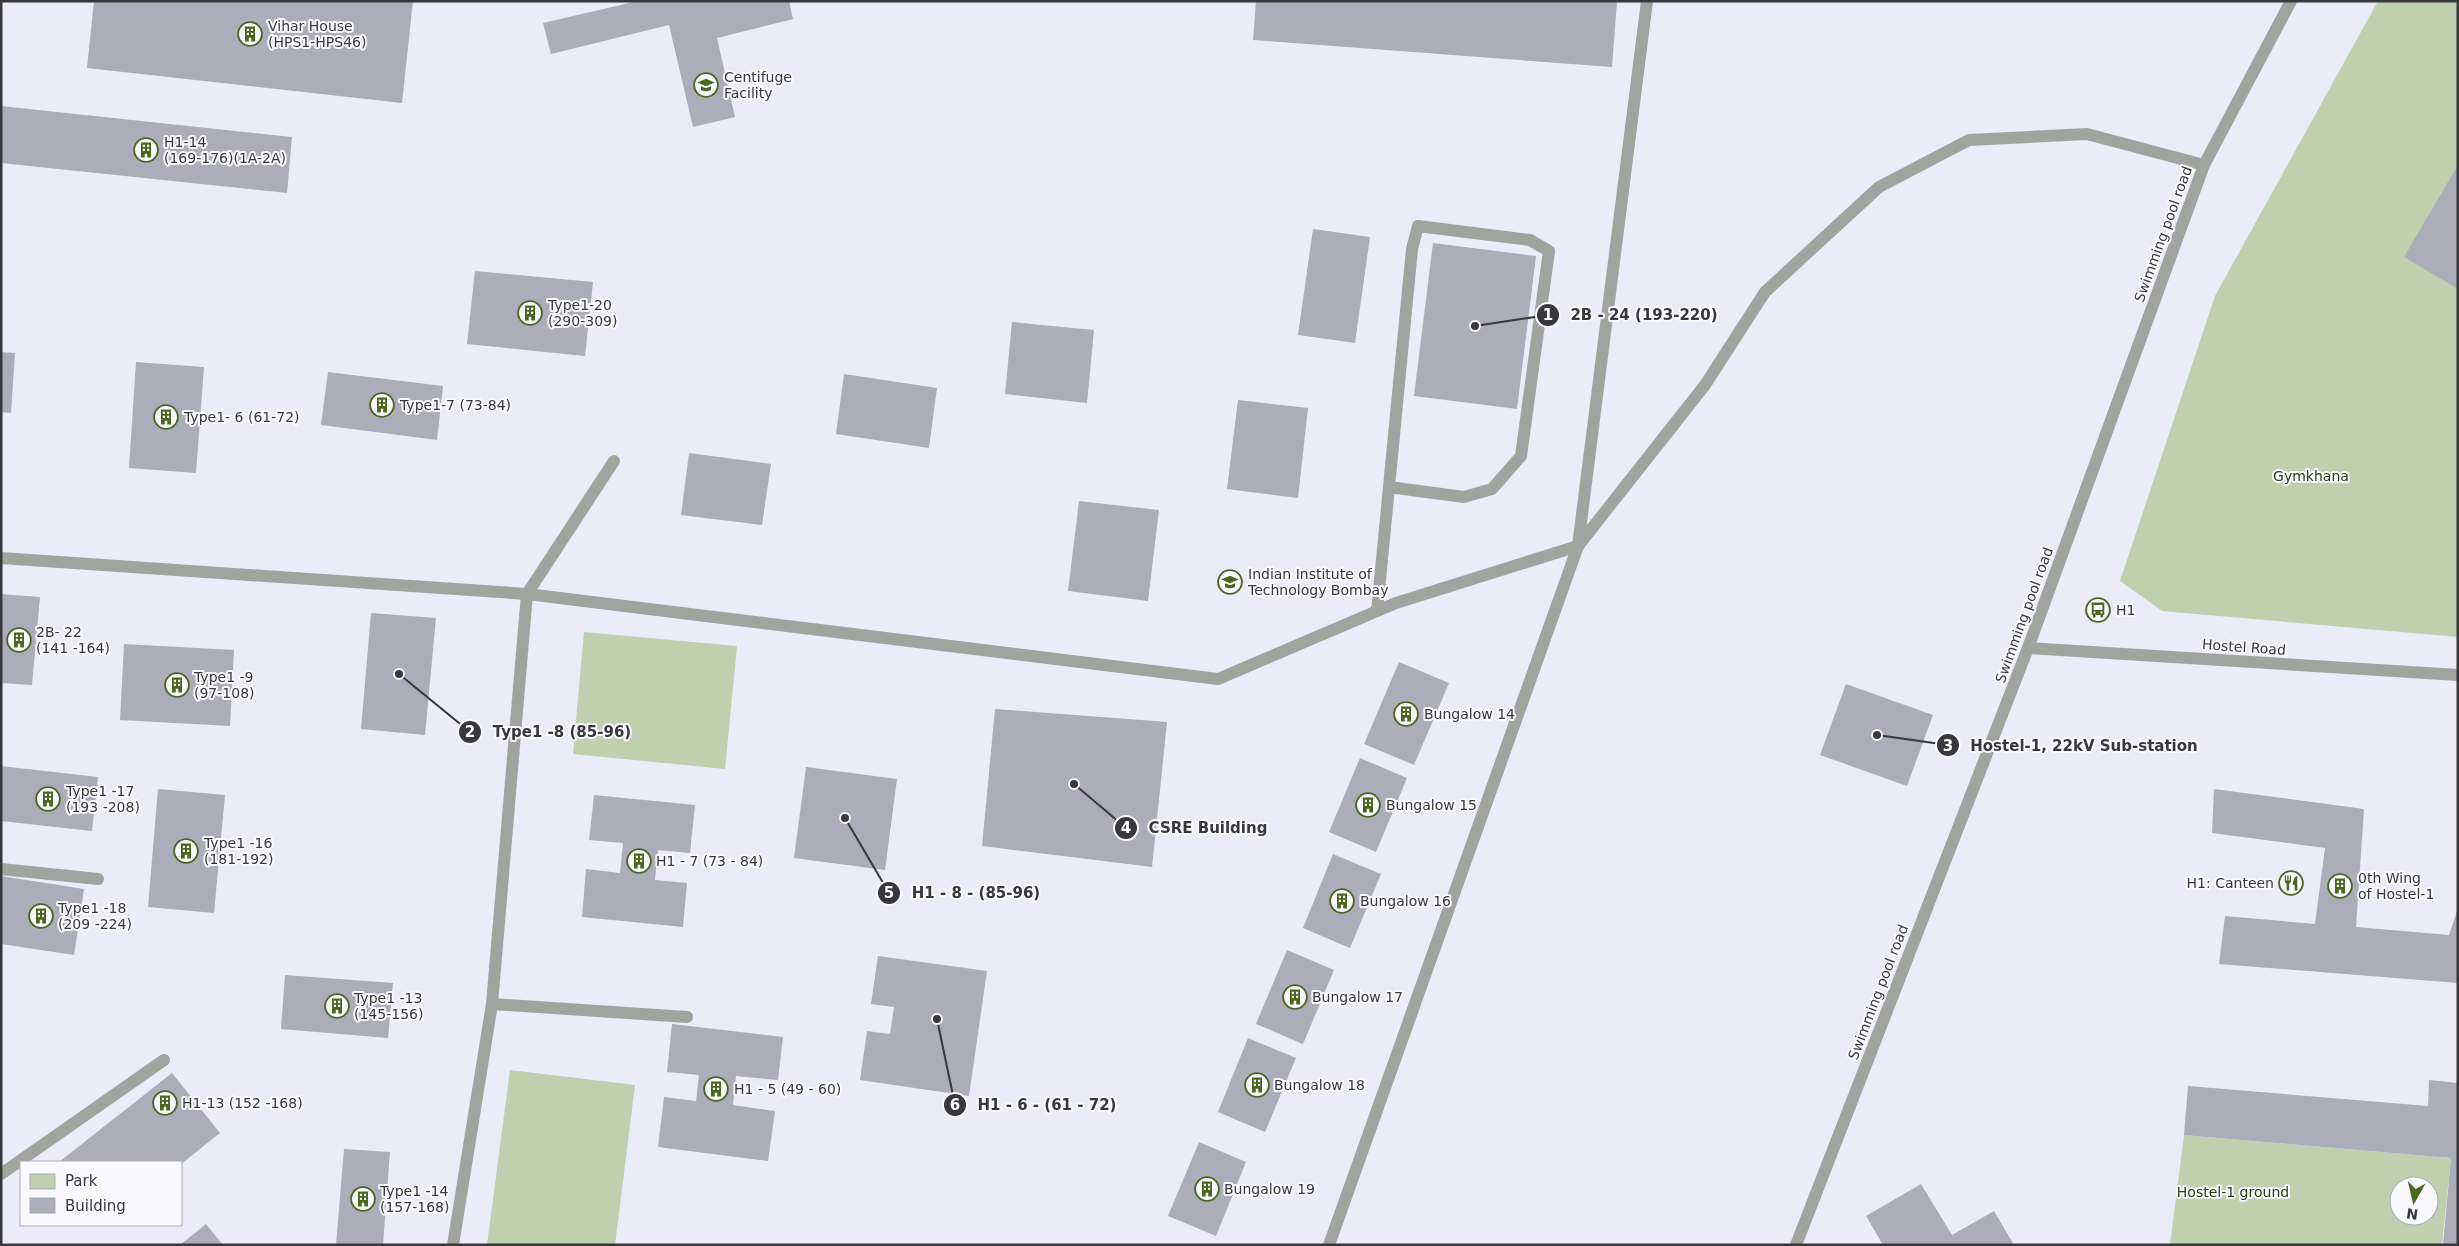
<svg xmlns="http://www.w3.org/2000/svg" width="2459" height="1246" font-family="'DejaVu Sans',sans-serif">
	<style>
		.green { fill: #bed0ad; fill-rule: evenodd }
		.building { fill: #acacba }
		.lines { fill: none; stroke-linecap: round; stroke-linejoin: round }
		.lane { stroke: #a1a49e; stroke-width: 12 }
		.labels { text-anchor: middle; stroke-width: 4; stroke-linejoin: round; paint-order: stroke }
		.poi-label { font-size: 14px; fill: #37373c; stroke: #f9f9ff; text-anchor: start }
		.street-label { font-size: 14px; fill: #37373c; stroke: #f9f9ff }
		.park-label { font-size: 14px; fill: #283e08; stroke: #f9f9ff }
		.leader { fill: none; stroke: #37373c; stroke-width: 2 }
		.callout-dot { fill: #37373c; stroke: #f9f9ff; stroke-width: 2 }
		.mark-label { font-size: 15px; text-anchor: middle; font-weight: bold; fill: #fff }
		.callout-label { font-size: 15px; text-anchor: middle; font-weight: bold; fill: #37373c; stroke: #f9f9ff; stroke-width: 4; stroke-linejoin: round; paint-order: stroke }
	</style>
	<rect width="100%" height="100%" fill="#ebebf9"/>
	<g class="green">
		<polygon points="2378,1 2458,1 2458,637 2162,611 2120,581 2215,296"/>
		<polygon points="584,632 737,646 725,769 573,754"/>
		<polygon points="510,1070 635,1085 615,1245 487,1245"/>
		<path d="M2184,1135L2451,1158L2442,1245H2170ZM2399,1186H2429V1216H2399Z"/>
	</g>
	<g class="building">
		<polygon points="94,1 413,1 402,103 87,68"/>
		<polygon points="638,1 789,1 793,19 717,38 735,117 693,127 669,25 551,54 543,23"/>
		<polygon points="1256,1 1617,1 1612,67 1253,40"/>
		<polygon points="1,106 292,137 287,193 1,163"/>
		<polygon points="2458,165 2458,289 2404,257"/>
		<polygon points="1313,229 1370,237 1355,343 1298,335"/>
		<polygon points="1433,243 1536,256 1517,409 1414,396"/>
		<polygon points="475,271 593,282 585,356 467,344"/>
		<polygon points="1012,322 1094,330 1087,403 1005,394"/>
		<polygon points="1,352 15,353 11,413 1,412"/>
		<polygon points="136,362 204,367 196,473 129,468"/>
		<polygon points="328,372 443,386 437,440 321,425"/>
		<polygon points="844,374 937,388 929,448 836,434"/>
		<polygon points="1238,400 1308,408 1298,498 1227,489"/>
		<polygon points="689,453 771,464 762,525 681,515"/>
		<polygon points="1079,501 1159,510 1148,601 1068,591"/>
		<polygon points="1,594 40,597 32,685 1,683"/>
		<polygon points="371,613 436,618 425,735 361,729"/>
		<polygon points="124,644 234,650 230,726 120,720"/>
		<polygon points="1399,662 1449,683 1414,765 1364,744"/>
		<polygon points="1846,684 1933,715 1907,786 1820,755"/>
		<polygon points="995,709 1167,722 1152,867 982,846"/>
		<polygon points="1360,758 1407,778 1376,852 1329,832"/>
		<polygon points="1,766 98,777 92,831 1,821"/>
		<polygon points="806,767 897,779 885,870 794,858"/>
		<polygon points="158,789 225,795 214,913 148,907"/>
		<polygon points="2214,789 2364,809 2356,927 2449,935 2458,908 2458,983 2219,964 2225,916 2315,924 2325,848 2212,833"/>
		<polygon points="594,795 695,805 690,853 658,850 655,880 687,883 683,927 582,917 586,869 620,873 623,843 589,840"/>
		<polygon points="1333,854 1381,874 1350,948 1303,928"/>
		<polygon points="1,876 84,889 74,955 1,944"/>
		<polygon points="1287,950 1334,970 1303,1044 1256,1024"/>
		<polygon points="878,956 987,971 969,1096 860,1080 867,1031 890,1034 894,1007 871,1004"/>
		<polygon points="285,975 393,983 388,1038 281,1029"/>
		<polygon points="672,1024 783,1037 778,1080 736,1076 733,1105 775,1111 768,1161 658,1147 664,1097 696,1101 699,1075 667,1072"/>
		<polygon points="1248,1038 1296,1058 1265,1132 1218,1112"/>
		<polygon points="172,1073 220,1133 181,1164 59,1162"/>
		<polygon points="2429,1080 2458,1083 2458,1245 2443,1245 2451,1158 2184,1135 2188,1086 2428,1106"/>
		<polygon points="1199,1142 1246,1162 1216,1236 1168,1216"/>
		<polygon points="344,1149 390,1152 383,1245 336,1245"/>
		<polygon points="1921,1184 1952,1235 1994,1211 2014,1245 1883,1245 1866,1216"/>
		<polygon points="206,1224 223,1245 180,1245"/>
	</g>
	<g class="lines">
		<g class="lane">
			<polyline points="1,558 527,594 1218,679 1396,603 1578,546 1705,385 1765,292 1879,187 1969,140 2087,134 2204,165"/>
			<polyline points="1377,611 1412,249 1418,226 1530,240 1549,251 1521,456 1492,489 1464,497 1389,487"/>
			<polyline points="2028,648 2458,675"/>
			<polyline points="1,869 98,879"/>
			<polyline points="492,1004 687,1017"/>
			<polyline points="1,1174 164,1060"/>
			<polyline points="453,1245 492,1004 527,594 614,461"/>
			<polyline points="1329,1245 1578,546 1647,1"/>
			<polyline points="1796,1245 2028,648 2204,165 2291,1"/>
		</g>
	</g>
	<defs>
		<g id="building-ring" transform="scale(1.25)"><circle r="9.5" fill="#f9f9ff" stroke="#48681d" stroke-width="1.5"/><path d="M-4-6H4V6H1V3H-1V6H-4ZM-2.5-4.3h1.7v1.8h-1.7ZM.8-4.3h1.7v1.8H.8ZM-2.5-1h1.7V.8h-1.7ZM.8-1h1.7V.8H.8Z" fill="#48681d"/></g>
		<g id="university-ring" transform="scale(1.25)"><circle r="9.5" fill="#f9f9ff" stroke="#48681d" stroke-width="1.5"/><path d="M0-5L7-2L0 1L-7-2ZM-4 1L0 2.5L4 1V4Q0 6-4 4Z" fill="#48681d"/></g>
		<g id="bus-ring" transform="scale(1.25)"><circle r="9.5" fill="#f9f9ff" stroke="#48681d" stroke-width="1.5"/><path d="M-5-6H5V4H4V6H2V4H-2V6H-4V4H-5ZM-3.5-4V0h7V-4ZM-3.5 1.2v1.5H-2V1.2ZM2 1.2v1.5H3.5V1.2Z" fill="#48681d"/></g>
		<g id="restaurant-ring" transform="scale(1.25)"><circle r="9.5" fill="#f9f9ff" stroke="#48681d" stroke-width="1.5"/><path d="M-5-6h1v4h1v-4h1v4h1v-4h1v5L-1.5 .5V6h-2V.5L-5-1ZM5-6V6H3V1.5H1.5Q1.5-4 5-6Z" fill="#48681d"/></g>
	</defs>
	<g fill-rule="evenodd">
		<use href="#building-ring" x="250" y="34"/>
		<use href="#university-ring" x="706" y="85"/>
		<use href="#building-ring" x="146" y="150"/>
		<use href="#building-ring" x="530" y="313"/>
		<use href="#building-ring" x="382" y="405"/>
		<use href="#building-ring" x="166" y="417"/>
		<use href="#university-ring" x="1230" y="582"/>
		<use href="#bus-ring" x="2098" y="610"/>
		<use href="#building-ring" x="19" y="640"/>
		<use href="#building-ring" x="177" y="685"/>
		<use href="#building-ring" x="1406" y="714"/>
		<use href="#building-ring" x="48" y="799"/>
		<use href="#building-ring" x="1368" y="805"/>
		<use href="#building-ring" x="186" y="851"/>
		<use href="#building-ring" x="639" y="861"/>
		<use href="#restaurant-ring" x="2291" y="883"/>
		<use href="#building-ring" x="2340" y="886"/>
		<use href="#building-ring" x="1342" y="901"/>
		<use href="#building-ring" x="41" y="916"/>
		<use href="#building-ring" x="1295" y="997"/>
		<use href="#building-ring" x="337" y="1006"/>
		<use href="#building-ring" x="1257" y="1085"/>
		<use href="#building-ring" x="716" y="1089"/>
		<use href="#building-ring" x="165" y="1103"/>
		<use href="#building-ring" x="1207" y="1189"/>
		<use href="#building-ring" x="363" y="1199"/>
	</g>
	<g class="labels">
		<g class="poi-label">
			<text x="268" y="31">Vihar House<tspan x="268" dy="16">(HPS1-HPS46)</tspan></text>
			<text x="724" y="82">Centifuge<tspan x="724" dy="16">Facility</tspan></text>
			<text x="164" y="147">H1-14<tspan x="164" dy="16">(169-176)(1A-2A)</tspan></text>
			<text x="548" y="310">Type1-20<tspan x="548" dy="16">(290-309)</tspan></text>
			<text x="400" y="410">Type1-7 (73-84)</text>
			<text x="184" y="422">Type1- 6 (61-72)</text>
			<text x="1248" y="579">Indian Institute of<tspan x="1248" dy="16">Technology Bombay</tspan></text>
			<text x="2116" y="615">H1</text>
			<text x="36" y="637">2B- 22<tspan x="36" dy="16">(141 -164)</tspan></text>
			<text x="194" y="682">Type1 -9<tspan x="194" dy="16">(97-108)</tspan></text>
			<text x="1424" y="719">Bungalow 14</text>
			<text x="66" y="796">Type1 -17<tspan x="66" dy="16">(193 -208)</tspan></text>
			<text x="1386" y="810">Bungalow 15</text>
			<text x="204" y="848">Type1 -16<tspan x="204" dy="16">(181-192)</tspan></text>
			<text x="656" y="866">H1 - 7 (73 - 84)</text>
			<text x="2358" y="883">0th Wing<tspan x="2358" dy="16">of Hostel-1</tspan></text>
			<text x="2274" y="888" text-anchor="end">H1: Canteen</text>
			<text x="1360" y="906">Bungalow 16</text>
			<text x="58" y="913">Type1 -18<tspan x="58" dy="16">(209 -224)</tspan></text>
			<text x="1312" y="1002">Bungalow 17</text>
			<text x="354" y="1003">Type1 -13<tspan x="354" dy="16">(145-156)</tspan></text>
			<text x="1274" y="1090">Bungalow 18</text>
			<text x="734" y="1094">H1 - 5 (49 - 60)</text>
			<text x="182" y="1108">H1-13 (152 -168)</text>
			<text x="1224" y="1194">Bungalow 19</text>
			<text x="380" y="1196">Type1 -14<tspan x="380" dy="16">(157-168)</tspan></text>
		</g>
		<g class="street-label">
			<text transform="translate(2163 234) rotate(-70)" y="5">Swimming pool road</text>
			<text transform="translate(2024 615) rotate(-70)" y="5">Swimming pool road</text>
			<text transform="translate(2244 647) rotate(4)" y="5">Hostel Road</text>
			<text transform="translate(1878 992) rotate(-69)" y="5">Swimming pool road</text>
		</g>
		<g class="park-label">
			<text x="2311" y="481">Gymkhana</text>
			<text x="2233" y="1197">Hostel-1 ground</text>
		</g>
	</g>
	<path class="leader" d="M1475 326L1548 315M399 674L470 732M1877 735L1948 745M1074 784L1126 828M845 818L889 893M937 1019L955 1105"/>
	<g class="callout-dot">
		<circle cx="1475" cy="326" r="5"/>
		<circle cx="399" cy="674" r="5"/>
		<circle cx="1877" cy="735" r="5"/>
		<circle cx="1074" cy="784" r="5"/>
		<circle cx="845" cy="818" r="5"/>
		<circle cx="937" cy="1019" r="5"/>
		<circle cx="1548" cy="315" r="12"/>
		<circle cx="470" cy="732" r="12"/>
		<circle cx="1948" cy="745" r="12"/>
		<circle cx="1126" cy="828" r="12"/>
		<circle cx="889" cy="893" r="12"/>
		<circle cx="955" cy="1105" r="12"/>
	</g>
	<g class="mark-label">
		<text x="1548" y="320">1</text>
		<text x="470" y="737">2</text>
		<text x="1948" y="751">3</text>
		<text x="1126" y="833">4</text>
		<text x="889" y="898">5</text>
		<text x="955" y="1110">6</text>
	</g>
	<g class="callout-label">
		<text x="1644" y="320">2B - 24 (193-220)</text>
		<text x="562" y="737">Type1 -8 (85-96)</text>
		<text x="2084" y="751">Hostel-1, 22kV Sub-station</text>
		<text x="1208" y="833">CSRE Building</text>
		<text x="976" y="898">H1 - 8 - (85-96)</text>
		<text x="1047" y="1110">H1 - 6 - (61 - 72)</text>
	</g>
	<rect width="2459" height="1246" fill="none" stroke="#37373c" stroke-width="5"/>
	<rect x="20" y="1161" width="162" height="65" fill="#f9f9ff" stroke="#ababb1"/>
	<rect x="30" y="1174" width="25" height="15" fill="#bed0ad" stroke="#ababb1"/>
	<text x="65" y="1186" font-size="15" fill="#37373c">Park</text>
	<rect x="30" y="1198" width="25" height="15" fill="#acacba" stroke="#ababb1"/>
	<text x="65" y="1211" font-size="15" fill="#37373c">Building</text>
	<g transform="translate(2414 1201) rotate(188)"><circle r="24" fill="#f9f9ff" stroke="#ababb1"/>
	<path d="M0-4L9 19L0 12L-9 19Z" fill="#48681d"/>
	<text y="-8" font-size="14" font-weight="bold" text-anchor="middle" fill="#37373c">N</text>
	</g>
</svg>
